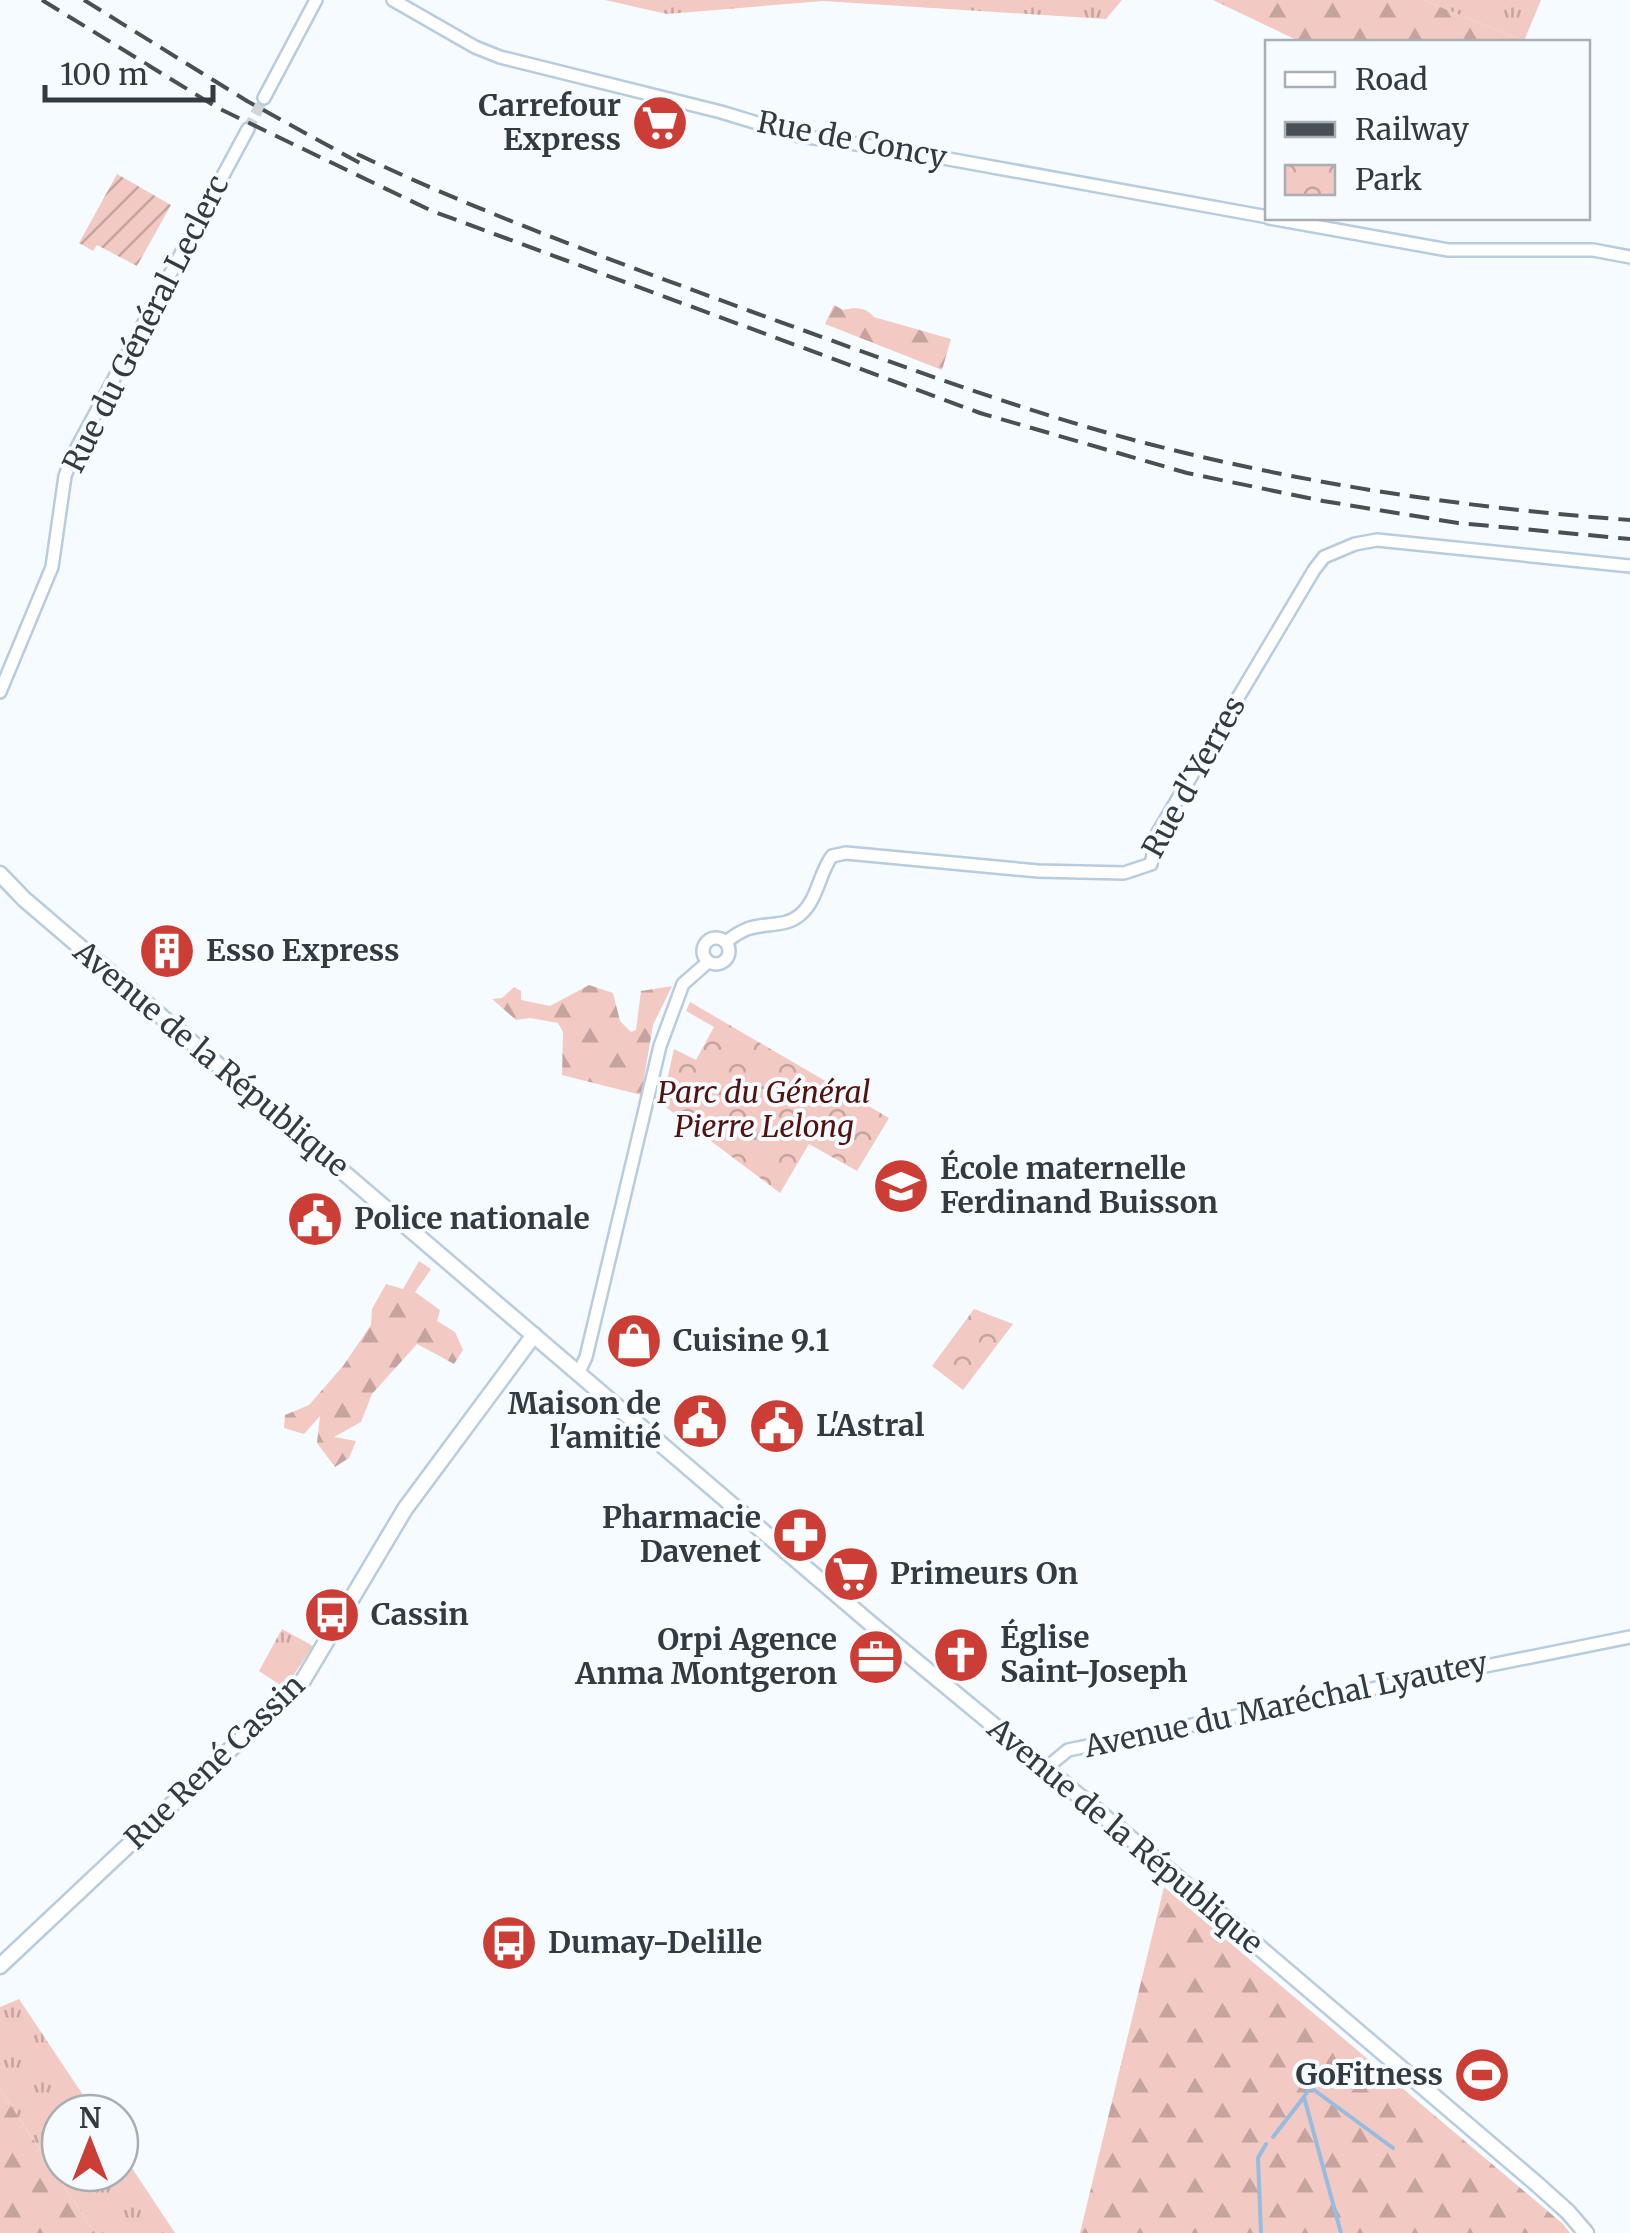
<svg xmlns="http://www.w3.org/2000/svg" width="1630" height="2233" font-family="Merriweather,serif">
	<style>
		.grass { fill: url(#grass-tufts) }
		.forest { fill: url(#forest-firs) }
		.park { fill: url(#park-crowns) }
		.garden { fill: url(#garden-furrows) }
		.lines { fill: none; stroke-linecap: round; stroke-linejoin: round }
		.stream { stroke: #96bddf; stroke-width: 4 }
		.minor-tunnel { stroke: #cfd5d9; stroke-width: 11; stroke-dasharray: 11 5.5; stroke-linecap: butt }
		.minor-casing { stroke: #b7ccdf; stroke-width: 16 }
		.major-casing { stroke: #b7ccdf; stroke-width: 19 }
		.minor { stroke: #fff; stroke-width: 11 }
		.major { stroke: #fff; stroke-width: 14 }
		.rail { stroke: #475056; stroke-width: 4; stroke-dasharray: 20 10; stroke-linecap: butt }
		.labels { text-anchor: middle; stroke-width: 8; stroke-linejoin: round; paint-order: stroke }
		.poi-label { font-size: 30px; font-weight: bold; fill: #323b42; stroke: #f6fbff; text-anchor: start }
		.street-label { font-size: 30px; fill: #323b42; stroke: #f6fbff }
		.park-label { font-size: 30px; font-style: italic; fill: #52120f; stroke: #f6fbff }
	</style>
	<defs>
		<pattern id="grass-tufts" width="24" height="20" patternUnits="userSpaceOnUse" patternTransform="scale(2.5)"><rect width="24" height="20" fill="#f3c9c3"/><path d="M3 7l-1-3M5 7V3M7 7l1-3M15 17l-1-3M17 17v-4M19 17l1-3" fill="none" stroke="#c5a4a0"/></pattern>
		<pattern id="forest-firs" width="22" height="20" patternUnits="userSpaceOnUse" patternTransform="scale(2.5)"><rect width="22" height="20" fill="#f3c9c3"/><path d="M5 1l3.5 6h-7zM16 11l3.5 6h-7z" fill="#c5a4a0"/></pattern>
		<pattern id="park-crowns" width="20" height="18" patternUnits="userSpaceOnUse" patternTransform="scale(2.5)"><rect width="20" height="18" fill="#f3c9c3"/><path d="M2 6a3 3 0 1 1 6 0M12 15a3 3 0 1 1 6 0" fill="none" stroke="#c5a4a0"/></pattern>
		<pattern id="garden-furrows" width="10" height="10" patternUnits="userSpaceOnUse" patternTransform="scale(2.5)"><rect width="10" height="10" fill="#f3c9c3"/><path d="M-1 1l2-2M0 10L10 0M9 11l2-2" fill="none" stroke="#c5a4a0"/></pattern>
	</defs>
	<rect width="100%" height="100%" fill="#f6fbff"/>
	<g class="grass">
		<polygon points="605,0 1122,0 1106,19 823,1 667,14"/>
		<polygon points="1423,0 1541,0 1524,41"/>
		<polygon points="282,1629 313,1646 285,1688 259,1671"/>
		<polygon points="19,1999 95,2113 60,2113 60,2173 120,2173 120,2150 175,2233 95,2233 0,2089 0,2007"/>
	</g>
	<g class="forest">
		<polygon points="1213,0 1423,0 1524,41 1301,42"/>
		<path d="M834,305L843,310C855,307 866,307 874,317L951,339L942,370L825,324Z"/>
		<polygon points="589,985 613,993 620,1021 631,1032 636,1030 641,991 672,986 653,1025 641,1095 562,1075 563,1032 558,1023 530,1018 516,1020 492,999 502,998 514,987 521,991 521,1000 550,1006"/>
		<polygon points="419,1261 431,1269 415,1292 440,1310 437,1321 455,1332 463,1350 454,1364 417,1344 372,1394 361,1422 334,1437 356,1441 349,1458 335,1467 317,1443 320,1416 304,1434 284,1428 285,1415 309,1405 343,1366 371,1325 372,1309 386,1284 403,1289"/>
		<polygon points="1164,1887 1563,2224 1570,2233 1080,2233"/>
		<polygon points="0,2089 95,2233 0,2233"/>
	</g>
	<g class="park">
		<polygon points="690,1002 889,1118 857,1171 809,1144 780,1193 667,1108 663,1098 674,1049 696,1060 714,1027 686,1011"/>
		<polygon points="974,1309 1013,1324 963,1390 932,1366"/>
	</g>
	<polygon class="garden" points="117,174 171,205 137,266 97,245 93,251 79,243"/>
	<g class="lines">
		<g class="stream">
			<polyline points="1310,2087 1393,2148"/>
			<polyline points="1304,2097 1341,2233"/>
			<polyline points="1273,2137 1304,2097 1319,2072"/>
			<polyline points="1261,2233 1258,2158 1266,2144"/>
		</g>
		<polyline class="minor-tunnel" points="248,129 264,98"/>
		<g class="minor-casing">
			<g id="minor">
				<polyline points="393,0 475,47 500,57 721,112 800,136 899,150 1268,217"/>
				<polyline points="264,98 316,0"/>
				<polyline points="1269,218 1448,250 1593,250 1630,257"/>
				<polyline points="0,692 52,567 65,476 73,455 248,129"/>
				<circle cx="716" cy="951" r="13"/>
				<path d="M726,942C732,937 740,932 747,929C766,922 786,928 801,914C818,899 819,873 832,856L846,853L1038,871L1124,873L1151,864L1158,832L1314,570L1324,557L1355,544L1377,540L1630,566"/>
				<polyline points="578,1374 586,1357 660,1046 683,984 708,962"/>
				<polyline points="1045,1769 1068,1750 1630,1637"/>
			</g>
		</g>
		<g class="major-casing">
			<g id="major">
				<polyline points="0,874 24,899 870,1623 1165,1867 1538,2185 1568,2212 1586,2233"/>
				<polyline points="0,1966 302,1682 405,1509 534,1335"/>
			</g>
		</g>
		<use href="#minor" class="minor"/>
		<use href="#major" class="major"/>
		<g class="rail">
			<polyline points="42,0 218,108 432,211 980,413 1187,473 1323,501 1458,523 1630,539"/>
			<polyline points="84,0 247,101 367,167"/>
			<path d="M357,154C485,215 617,262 750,311C881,358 1011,408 1145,443C1304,484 1466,508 1630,520"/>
		</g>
	</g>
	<defs>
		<g id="supermarket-disc" transform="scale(2.875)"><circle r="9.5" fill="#cb3d35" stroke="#f6fbff"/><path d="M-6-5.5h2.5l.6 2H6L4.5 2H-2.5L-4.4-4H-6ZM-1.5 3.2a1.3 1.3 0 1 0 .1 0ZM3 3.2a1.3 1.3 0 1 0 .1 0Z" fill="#fff"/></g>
		<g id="building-disc" transform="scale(2.875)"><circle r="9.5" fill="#cb3d35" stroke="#f6fbff"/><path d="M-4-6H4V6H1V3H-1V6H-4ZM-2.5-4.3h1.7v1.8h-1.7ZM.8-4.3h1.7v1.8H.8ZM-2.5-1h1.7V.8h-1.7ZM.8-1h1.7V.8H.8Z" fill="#fff"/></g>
		<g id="school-disc" transform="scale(2.875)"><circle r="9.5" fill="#cb3d35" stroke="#f6fbff"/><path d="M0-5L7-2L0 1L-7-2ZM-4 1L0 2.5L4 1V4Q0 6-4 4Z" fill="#fff"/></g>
		<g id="civic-disc" transform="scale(2.875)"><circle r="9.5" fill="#cb3d35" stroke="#f6fbff"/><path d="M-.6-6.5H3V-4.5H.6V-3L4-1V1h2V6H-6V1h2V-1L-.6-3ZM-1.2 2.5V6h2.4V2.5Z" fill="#fff"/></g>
		<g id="shop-disc" transform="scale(2.875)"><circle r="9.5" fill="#cb3d35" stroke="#f6fbff"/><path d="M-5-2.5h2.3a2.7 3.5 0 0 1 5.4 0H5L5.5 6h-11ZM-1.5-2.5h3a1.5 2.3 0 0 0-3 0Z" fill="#fff"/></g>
		<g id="pharmacy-disc" transform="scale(2.875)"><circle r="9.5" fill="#cb3d35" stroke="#f6fbff"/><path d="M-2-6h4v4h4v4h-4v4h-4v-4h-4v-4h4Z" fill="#fff"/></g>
		<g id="bus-disc" transform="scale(2.875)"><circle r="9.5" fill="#cb3d35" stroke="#f6fbff"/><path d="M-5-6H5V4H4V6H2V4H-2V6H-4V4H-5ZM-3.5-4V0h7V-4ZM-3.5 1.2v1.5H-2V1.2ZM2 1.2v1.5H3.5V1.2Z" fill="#fff"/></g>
		<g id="church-disc" transform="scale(2.875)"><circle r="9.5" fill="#cb3d35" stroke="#f6fbff"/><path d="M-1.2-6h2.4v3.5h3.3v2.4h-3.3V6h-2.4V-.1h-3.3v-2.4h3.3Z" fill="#fff"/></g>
		<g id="office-disc" transform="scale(2.875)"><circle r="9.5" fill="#cb3d35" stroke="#f6fbff"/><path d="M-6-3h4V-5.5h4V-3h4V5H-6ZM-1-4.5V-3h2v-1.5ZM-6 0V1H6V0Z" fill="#fff"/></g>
		<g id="stadium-disc" transform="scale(2.875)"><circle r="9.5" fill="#cb3d35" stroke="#f6fbff"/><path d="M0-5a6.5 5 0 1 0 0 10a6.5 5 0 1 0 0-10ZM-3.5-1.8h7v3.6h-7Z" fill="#fff"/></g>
	</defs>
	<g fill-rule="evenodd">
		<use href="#supermarket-disc" x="660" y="123"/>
		<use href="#building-disc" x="167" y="951"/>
		<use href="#school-disc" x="901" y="1186"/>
		<use href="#civic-disc" x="315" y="1219"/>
		<use href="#shop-disc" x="634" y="1341"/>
		<use href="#civic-disc" x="700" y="1421"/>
		<use href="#civic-disc" x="777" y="1426"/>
		<use href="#pharmacy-disc" x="800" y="1535"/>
		<use href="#supermarket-disc" x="851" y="1574"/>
		<use href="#bus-disc" x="332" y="1615"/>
		<use href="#church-disc" x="961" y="1655"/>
		<use href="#office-disc" x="876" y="1657"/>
		<use href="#bus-disc" x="509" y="1943"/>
		<use href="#stadium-disc" x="1482" y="2075"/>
	</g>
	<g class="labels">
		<g class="poi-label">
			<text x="621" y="116" text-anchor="end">Carrefour<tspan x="621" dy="34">Express</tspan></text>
			<text x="206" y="961">Esso Express</text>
			<text x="940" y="1179">École maternelle<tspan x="940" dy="34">Ferdinand Buisson</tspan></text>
			<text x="354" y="1229">Police nationale</text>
			<text x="673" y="1351">Cuisine 9.1</text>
			<text x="661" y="1414" text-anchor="end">Maison de<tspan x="661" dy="34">l'amitié</tspan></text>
			<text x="816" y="1436">L'Astral</text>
			<text x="761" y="1528" text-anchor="end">Pharmacie<tspan x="761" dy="34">Davenet</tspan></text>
			<text x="890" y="1584">Primeurs On</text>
			<text x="371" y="1625">Cassin</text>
			<text x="1000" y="1648">Église<tspan x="1000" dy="34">Saint-Joseph</tspan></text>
			<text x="837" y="1650" text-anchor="end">Orpi Agence<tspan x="837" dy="34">Anma Montgeron</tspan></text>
			<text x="548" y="1953">Dumay-Delille</text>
			<text x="1443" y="2085" text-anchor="end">GoFitness</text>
		</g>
		<g class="street-label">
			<text transform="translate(852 140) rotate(11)" y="10">Rue de Concy</text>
			<text transform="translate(146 324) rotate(-63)" y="10">Rue du Général Leclerc</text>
			<text transform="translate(1194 777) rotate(-61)" y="10">Rue d'Yerres</text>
			<text transform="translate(211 1059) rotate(40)" y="10">Avenue de la République</text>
			<text transform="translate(1286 1705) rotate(-12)" y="10">Avenue du Maréchal Lyautey</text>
			<text transform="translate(215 1762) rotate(-44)" y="10">Rue René Cassin</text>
			<text transform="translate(1125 1836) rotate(40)" y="10">Avenue de la République</text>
		</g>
		<g class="park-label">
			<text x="764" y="1103">Parc du Général<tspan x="764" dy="34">Pierre Lelong</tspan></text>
		</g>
	</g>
	<rect x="1265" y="40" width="325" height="180" fill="#f6fbff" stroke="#a8aeb3" stroke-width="2.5"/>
	<rect x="1285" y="72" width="50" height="15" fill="#ffffff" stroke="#a8aeb3" stroke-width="2.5"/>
	<text x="1355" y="90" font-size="30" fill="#323b42">Road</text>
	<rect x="1285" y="122" width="50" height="15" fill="#475056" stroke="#a8aeb3" stroke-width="2.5"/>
	<text x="1355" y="140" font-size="30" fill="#323b42">Railway</text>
	<rect x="1285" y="165" width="50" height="30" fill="url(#park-crowns)" stroke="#a8aeb3" stroke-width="2.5"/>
	<text x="1355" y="190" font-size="30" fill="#323b42">Park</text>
	<g transform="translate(90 2143)"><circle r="48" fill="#f6fbff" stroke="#a8aeb3" stroke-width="2.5"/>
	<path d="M0-8L18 38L0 25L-18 38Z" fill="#cb3d35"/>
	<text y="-15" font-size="28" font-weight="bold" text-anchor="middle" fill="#323b42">N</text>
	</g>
	<path d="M45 85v15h168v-15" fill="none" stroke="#323b42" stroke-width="5"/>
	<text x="60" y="85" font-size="30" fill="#323b42" stroke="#f6fbff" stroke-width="8" paint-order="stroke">100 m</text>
</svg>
